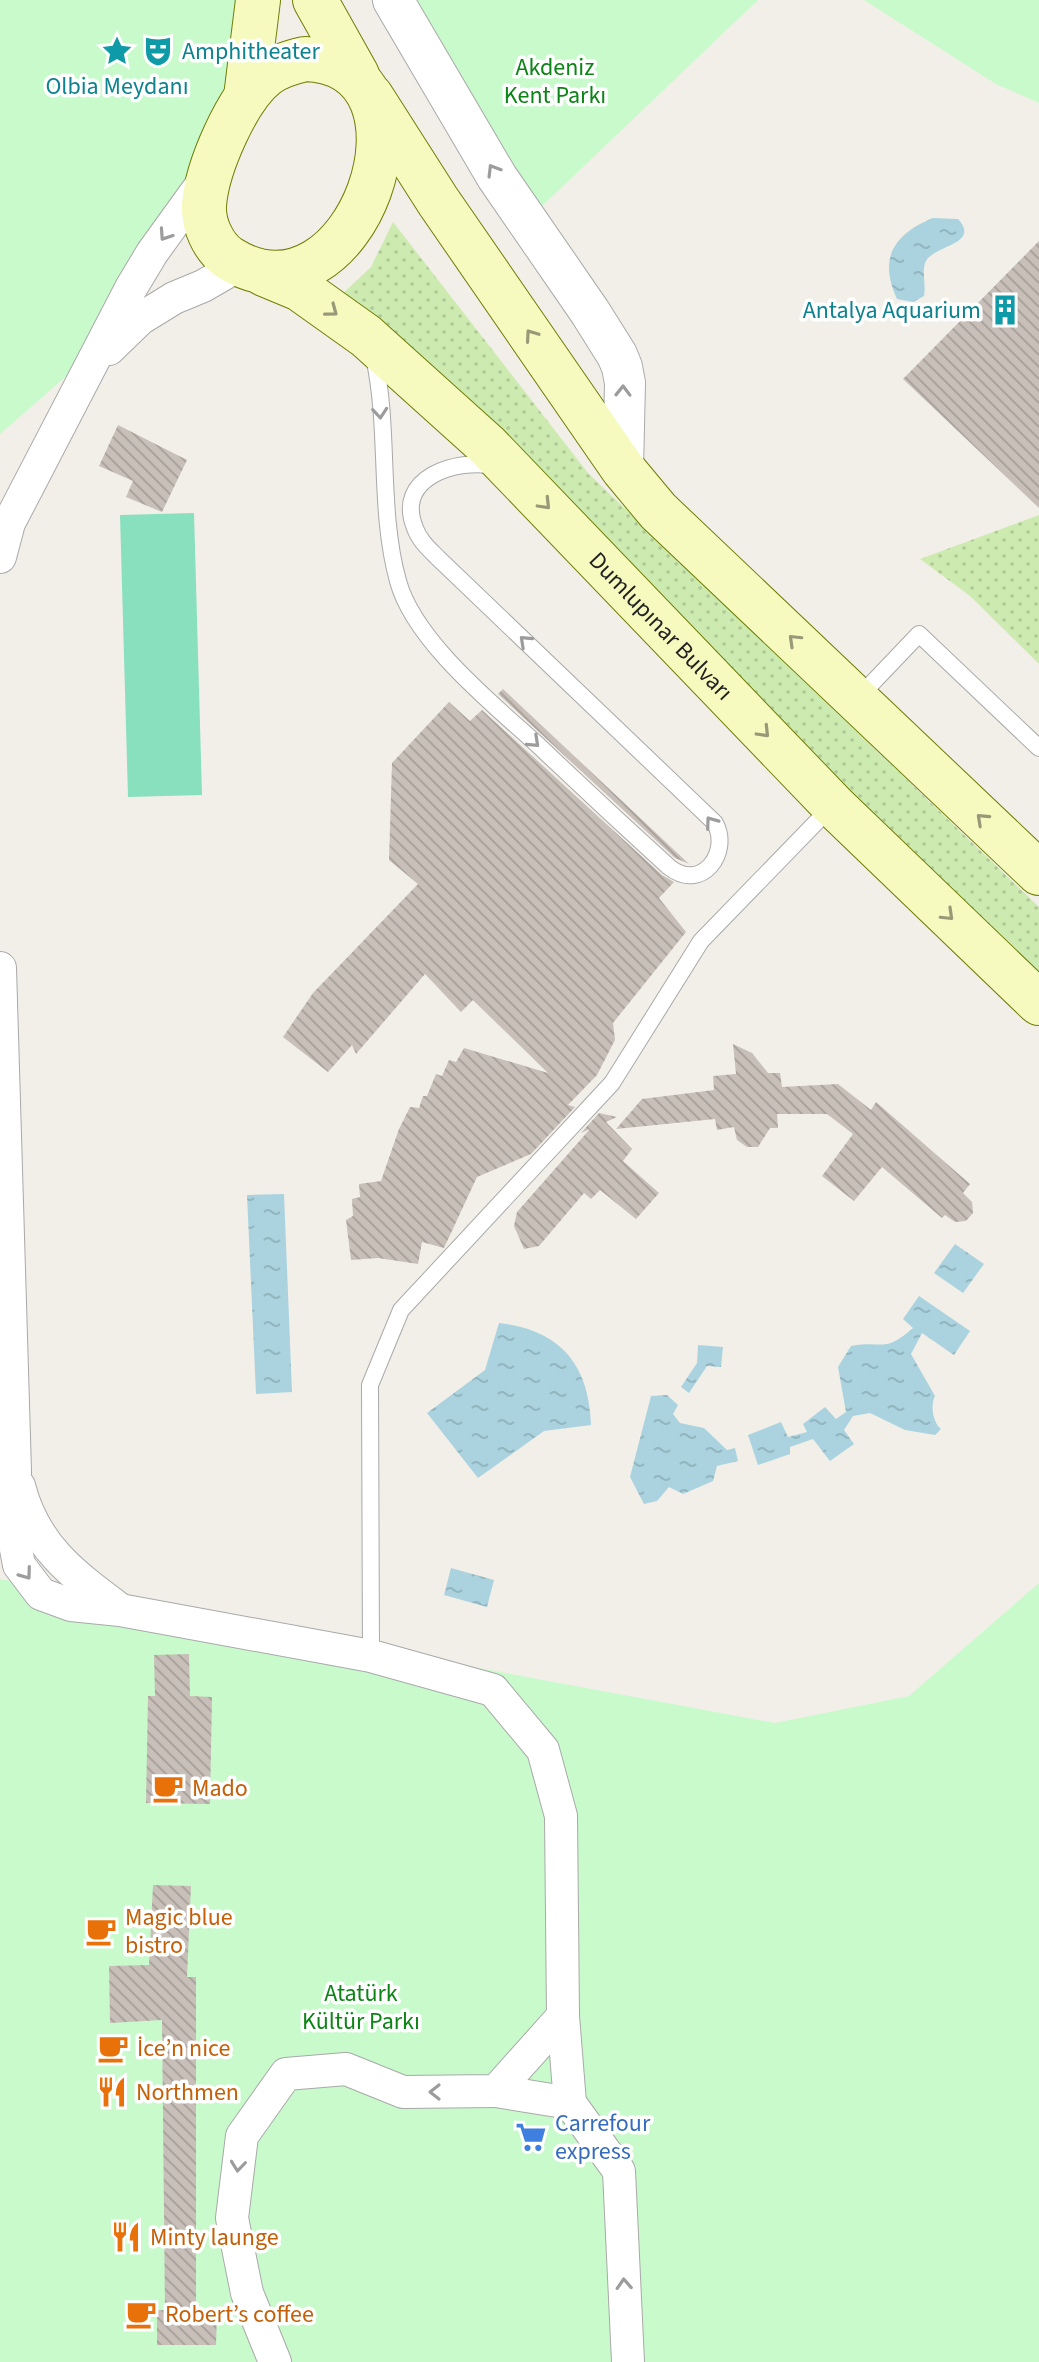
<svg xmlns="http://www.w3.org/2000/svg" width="1039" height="2362" font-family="'Source Sans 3',sans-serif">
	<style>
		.grass { fill: url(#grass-dots) }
		.park { fill: #c8facc }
		.pitch { fill: #88e0be }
		.water { fill: url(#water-ripples) }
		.building { fill: url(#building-back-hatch) }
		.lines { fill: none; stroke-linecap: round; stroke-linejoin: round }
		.service-casing { stroke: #a9a9a9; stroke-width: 18 }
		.minor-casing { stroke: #a9a9a9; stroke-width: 34 }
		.tertiary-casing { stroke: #a9a9a9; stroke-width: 42 }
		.secondary-casing { stroke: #707d05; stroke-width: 46 }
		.service { stroke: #fff; stroke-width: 16 }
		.minor { stroke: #fff; stroke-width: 32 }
		.tertiary { stroke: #fff; stroke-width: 40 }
		.secondary { stroke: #f7fabf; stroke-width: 44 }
		.oneway { stroke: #9c9c9c }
		.oneway2 { stroke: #979978 }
		.labels { text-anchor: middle; stroke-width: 7; stroke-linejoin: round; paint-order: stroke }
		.culture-label { font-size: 24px; fill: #0d838f; stroke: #fff; text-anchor: start }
		.park-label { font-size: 24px; fill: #0c8416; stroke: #fff }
		.street-label { font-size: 24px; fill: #222; stroke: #fff }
		.food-label { font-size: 24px; fill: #c56008; stroke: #fff; text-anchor: start }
		.shop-label { font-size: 24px; fill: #366cbe; stroke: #fff; text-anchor: start }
	</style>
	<defs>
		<pattern id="grass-dots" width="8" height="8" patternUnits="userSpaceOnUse" patternTransform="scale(2)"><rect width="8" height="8" fill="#cdebb0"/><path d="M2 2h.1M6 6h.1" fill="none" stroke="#b0c997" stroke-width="1.8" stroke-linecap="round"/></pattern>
		<pattern id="water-ripples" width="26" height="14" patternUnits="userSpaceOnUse" patternTransform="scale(2)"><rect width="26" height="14" fill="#aad3df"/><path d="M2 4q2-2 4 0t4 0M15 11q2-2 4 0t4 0" fill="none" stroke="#92b5bf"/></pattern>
		<pattern id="building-back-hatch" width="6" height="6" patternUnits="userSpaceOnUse" patternTransform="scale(2)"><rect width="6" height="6" fill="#c7bfb8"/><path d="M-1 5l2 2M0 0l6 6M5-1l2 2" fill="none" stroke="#aba49e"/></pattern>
	</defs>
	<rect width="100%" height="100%" fill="#f2efe9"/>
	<g class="grass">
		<polygon points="393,222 588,473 1039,907 1039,979 339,297 371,267"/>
		<polygon points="1039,515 1039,664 970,596 920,559"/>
	</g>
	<g class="park">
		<polygon points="0,0 244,0 242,49 204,151 71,372 0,434"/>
		<polygon points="410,0 758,0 540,208"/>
		<polygon points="864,0 1039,0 1039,103 996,84"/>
		<polygon points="0,1579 775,1723 909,1696 1039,1583 1039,2362 0,2362"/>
	</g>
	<polygon class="pitch" points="194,513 202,795 128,797 120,515"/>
	<g class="water">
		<path d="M933,218L958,219C982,245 931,245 925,263C922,273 926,285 924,296L913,302L897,299C878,258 894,234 933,218Z"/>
		<polygon points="284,1194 292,1392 256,1394 247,1195"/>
		<polygon points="955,1244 984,1264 963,1293 934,1273"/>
		<path d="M919,1296L970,1331L954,1355L922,1333L911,1354L935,1396C930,1405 933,1423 941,1429L935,1435L905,1430L870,1413L853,1416L844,1430L854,1444L830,1461L813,1439L790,1447V1454L758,1465L748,1435L781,1422L788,1437L807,1432L803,1424L825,1407L836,1419L846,1412L838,1367L851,1346C884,1340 883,1354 913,1328L903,1319Z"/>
		<path d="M499,1323C560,1330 589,1364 591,1425L544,1431L478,1478L427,1413L485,1370Z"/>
		<polygon points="698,1345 723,1347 721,1367 707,1366 689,1393 681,1387 697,1363"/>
		<polygon points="667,1395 678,1405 673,1414 680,1423 704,1428 727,1450 735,1448 738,1461 717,1466 713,1481 683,1494 669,1487 657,1501 644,1504 630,1477 651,1396"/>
		<polygon points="451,1568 494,1580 487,1607 444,1595"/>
	</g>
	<g class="building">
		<polygon points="1039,241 1039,508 903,379"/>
		<polygon points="118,425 187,460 162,512 126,497 133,481 99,466"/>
		<polygon points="503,689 689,864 675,858 498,694"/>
		<polygon points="449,702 470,721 482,710 662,875 674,882 659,898 686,932 613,1023 615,1040 597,1075 568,1105 575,1107 531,1154 477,1177 444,1248 422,1242 418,1264 378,1258 351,1260 346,1220 353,1216 352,1199 360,1197 359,1184 381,1181 399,1129 410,1107 419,1108 423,1096 427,1096 436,1074 442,1076 449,1060 456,1062 464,1048 548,1073 473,1000 461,1012 425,974 356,1054 352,1045 328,1072 283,1037 313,993 418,884 389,860 392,763"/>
		<polygon points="733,1044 752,1053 768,1073 780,1073 782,1087 838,1084 871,1110 876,1102 970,1184 963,1193 972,1202 973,1213 966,1221 955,1222 945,1215 942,1218 882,1167 854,1201 822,1176 853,1134 827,1114 777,1114 778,1128 770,1128 758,1147 747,1147 737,1140 734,1127 717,1130 715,1119 616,1129 642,1099 714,1090 713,1076 736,1074"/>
		<polygon points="599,1113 617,1117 606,1122 632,1149 623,1161 659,1193 636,1219 600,1190 591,1199 584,1193 539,1246 524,1249 514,1226 517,1212 590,1129 581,1133"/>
		<polygon points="189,1654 190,1696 212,1697 210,1804 146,1803 148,1696 155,1696 154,1655"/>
		<polygon points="153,1885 191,1886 187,1977 196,1977 196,2310 217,2310 216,2345 157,2345 157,2310 165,2310 162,2020 110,2023 109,1966 149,1965"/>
	</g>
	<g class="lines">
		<g class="service-casing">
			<g id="service">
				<path d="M374,357C390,430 378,509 398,581C414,641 494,705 539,746C582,787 625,827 669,867C702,893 731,852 715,823L438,558C429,549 419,540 415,528C394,477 457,458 495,466"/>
				<polyline points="857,699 919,634 1039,748"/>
				<polyline points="371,1656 370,1385 401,1310 612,1083 701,941 832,806"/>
			</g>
		</g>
		<g class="minor-casing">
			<g id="minor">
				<polyline points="109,349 140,319 174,298 203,286 241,264"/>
				<polyline points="0,557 9,523 131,288 152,253 209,174"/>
				<polyline points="0,968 15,1471 12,1528 19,1565 41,1594 71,1605 120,1610 371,1656 493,1690 543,1750 561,1816 563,2016 570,2103 619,2171 628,2362"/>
				<path d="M19,1486C34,1545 71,1573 118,1608"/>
				<polyline points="496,2091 570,2103"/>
				<polyline points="275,2362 247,2293 232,2218 242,2136 286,2074 346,2069 403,2092 496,2091 563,2016"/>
			</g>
		</g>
		<g class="tertiary-casing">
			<polyline id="tertiary" points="393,0 497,177 590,312 617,355 622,367 625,383 623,469"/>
		</g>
		<g class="secondary-casing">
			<g id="secondary">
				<polyline points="315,0 357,75"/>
				<path d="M305,59C451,63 356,339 229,258C213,247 203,224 204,205C207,167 237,98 266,75C277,66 292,62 305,59Z"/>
				<polyline points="371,96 438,201 623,469 658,511 1039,873"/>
				<polyline points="246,97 258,0"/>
				<path id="s1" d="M264,274L300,289L366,336L487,445L833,805L1039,1003"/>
			</g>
		</g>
		<use href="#service" class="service"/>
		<use href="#minor" class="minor"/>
		<use href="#tertiary" class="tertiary"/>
		<use href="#secondary" class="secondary"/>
	</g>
	<defs><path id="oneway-chevron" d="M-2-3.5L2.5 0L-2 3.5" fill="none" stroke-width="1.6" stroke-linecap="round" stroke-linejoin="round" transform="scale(2)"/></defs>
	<g class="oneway">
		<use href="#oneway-chevron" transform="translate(493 170) rotate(-121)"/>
		<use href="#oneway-chevron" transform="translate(165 235) rotate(124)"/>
		<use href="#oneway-chevron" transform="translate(623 391) rotate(-89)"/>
		<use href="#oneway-chevron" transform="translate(380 413) rotate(85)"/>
		<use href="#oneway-chevron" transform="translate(525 641) rotate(-137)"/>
		<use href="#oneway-chevron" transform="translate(534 742) rotate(43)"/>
		<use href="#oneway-chevron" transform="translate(711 822) rotate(-126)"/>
		<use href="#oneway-chevron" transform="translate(26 1574) rotate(54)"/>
		<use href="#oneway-chevron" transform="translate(435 2092) rotate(180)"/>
		<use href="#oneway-chevron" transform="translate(238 2166) rotate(96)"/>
		<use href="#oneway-chevron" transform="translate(624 2284) rotate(-93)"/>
	</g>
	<g class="oneway2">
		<use href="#oneway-chevron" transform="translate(332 311) rotate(37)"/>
		<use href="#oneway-chevron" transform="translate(531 335) rotate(-125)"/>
		<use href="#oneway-chevron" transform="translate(545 504) rotate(46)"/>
		<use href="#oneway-chevron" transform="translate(794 640) rotate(-136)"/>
		<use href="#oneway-chevron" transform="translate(764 732) rotate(46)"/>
		<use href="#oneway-chevron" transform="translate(982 819) rotate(-137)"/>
		<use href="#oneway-chevron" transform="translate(948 915) rotate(44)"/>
	</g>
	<defs>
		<g id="sight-bare" transform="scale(2.4)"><path d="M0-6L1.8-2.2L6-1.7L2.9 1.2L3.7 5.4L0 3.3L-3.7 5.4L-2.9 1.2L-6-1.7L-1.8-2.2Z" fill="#0f9aa8" stroke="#fff" stroke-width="2.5" paint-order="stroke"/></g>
		<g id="theatre-bare" transform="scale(2.4)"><path d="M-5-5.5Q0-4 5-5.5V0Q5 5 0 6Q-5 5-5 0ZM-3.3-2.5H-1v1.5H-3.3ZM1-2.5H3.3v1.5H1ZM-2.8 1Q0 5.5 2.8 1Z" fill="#0f9aa8" stroke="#fff" stroke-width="2.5" paint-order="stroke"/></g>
		<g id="building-bare" transform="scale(2.4)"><path d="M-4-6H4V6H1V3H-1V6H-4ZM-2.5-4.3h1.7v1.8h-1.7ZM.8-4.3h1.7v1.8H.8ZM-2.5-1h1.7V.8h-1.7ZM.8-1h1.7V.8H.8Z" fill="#0f9aa8" stroke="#fff" stroke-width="2.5" paint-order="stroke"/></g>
		<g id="cafe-bare" transform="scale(2.4)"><path d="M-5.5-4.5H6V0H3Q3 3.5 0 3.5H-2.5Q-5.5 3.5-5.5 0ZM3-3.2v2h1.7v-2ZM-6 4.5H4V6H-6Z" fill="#e8710a" stroke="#fff" stroke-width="2.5" paint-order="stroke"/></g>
		<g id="restaurant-bare" transform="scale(2.4)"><path d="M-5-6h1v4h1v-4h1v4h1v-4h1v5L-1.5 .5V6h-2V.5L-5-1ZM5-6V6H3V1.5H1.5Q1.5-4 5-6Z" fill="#e8710a" stroke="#fff" stroke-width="2.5" paint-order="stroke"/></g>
		<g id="supermarket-bare" transform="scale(2.4)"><path d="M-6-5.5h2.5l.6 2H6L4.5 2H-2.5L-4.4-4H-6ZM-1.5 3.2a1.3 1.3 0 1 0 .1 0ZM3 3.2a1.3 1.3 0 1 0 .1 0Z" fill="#3f7fe0" stroke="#fff" stroke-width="2.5" paint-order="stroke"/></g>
	</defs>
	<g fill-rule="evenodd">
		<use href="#sight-bare" x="117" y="51"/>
		<use href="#theatre-bare" x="158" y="51"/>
		<use href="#building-bare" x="1005" y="310"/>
		<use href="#cafe-bare" x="168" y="1788"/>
		<use href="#cafe-bare" x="101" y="1931"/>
		<use href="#cafe-bare" x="113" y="2048"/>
		<use href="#restaurant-bare" x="112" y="2092"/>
		<use href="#supermarket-bare" x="531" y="2137"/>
		<use href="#restaurant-bare" x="126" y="2237"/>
		<use href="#cafe-bare" x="141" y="2314"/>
	</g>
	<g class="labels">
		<g class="culture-label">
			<text x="182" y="59">Amphitheater</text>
			<text x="117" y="94" text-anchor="middle">Olbia Meydanı</text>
			<text x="981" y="318" text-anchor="end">Antalya Aquarium</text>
		</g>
		<g class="park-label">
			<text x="555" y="75">Akdeniz<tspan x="555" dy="28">Kent Parkı</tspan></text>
			<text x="361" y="2001">Atatürk<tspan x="361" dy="28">Kültür Parkı</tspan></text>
		</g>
		<g class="street-label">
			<text dy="8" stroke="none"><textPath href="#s1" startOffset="534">Dumlupınar Bulvarı</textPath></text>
		</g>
		<g class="food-label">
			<text x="192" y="1796">Mado</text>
			<text x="125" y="1925">Magic blue<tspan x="125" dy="28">bistro</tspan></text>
			<text x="137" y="2056">İce’n nice</text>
			<text x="136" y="2100">Northmen</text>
			<text x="150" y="2245">Minty launge</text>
			<text x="165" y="2322">Robert’s coffee</text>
		</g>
		<g class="shop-label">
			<text x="555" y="2131">Carrefour<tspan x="555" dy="28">express</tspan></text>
		</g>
	</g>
</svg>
